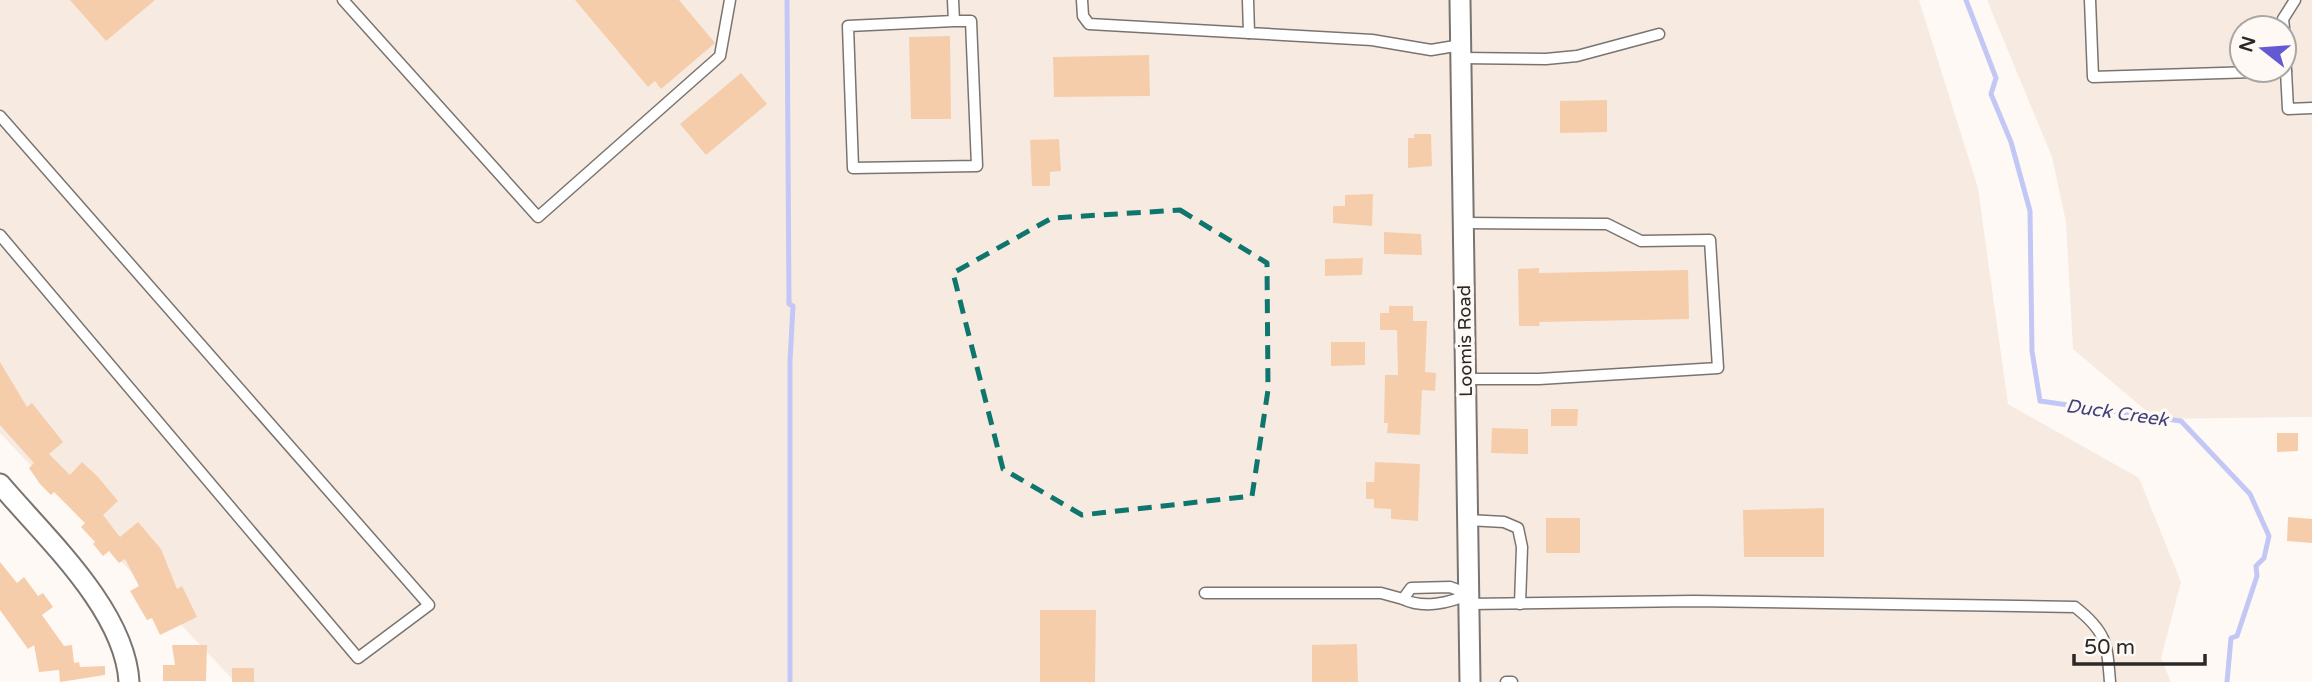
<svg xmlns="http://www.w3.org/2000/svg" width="2312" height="682" font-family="'Varela Round',sans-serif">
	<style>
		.built { fill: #f7ebe1; fill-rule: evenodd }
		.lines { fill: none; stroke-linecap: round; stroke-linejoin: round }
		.stream { stroke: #c3c7f5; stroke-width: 5 }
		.building { fill: #f6cdab }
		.lane-casing { stroke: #797470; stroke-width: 13 }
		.street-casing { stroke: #797470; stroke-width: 23 }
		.lane { stroke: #fff; stroke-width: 10 }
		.street { stroke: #fff; stroke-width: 19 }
		.marked { fill: none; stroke: #0f766e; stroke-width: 5; stroke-dasharray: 14 9; stroke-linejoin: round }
		.labels { text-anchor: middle; stroke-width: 7; stroke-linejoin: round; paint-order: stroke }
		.street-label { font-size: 18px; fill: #2b2927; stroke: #fef9f5 }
		.water-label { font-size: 19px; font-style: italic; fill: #41417a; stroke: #fef9f5 }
	</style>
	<rect width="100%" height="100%" fill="#fef9f5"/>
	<g class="built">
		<polygon points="0,0 1919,0 1978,188 2008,404 2139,478 2181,582 2161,658 2171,682 235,682 0,433"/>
		<path d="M1987,0H2312V417L2156,419L2073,349L2066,222L2052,157ZM2242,28H2284V70H2242Z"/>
	</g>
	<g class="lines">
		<g class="stream">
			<polyline points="787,0 789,304 793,306 790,361 790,682"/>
			<polyline points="1966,0 1996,78 1991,94 2011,142 2030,211 2032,351 2040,401 2181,421 2250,494 2269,536 2264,558 2256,566 2257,576 2237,636 2231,638 2227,682"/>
		</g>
	</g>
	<g class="building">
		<polygon points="70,0 155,0 106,41"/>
		<polygon points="575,0 679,0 715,43 661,89 655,81 648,87"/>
		<polygon points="950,36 951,119 911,119 909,37"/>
		<polygon points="1149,55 1150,96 1054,97 1053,57"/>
		<polygon points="741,73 767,104 706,155 680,124"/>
		<polygon points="1607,100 1607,132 1560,133 1560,101"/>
		<polygon points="1414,134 1431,134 1432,166 1408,168 1408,138 1414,138"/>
		<polygon points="1059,139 1061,171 1050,172 1050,186 1032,186 1030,140"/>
		<polygon points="1373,194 1372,226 1333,223 1333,206 1345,206 1345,195"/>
		<polygon points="1384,232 1421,234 1422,255 1384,254"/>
		<polygon points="1363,258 1362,275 1325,276 1325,259"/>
		<polygon points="1539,268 1539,273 1688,270 1689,319 1539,322 1540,326 1519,326 1518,269"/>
		<polygon points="1389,306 1413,306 1413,321 1427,321 1425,372 1436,373 1435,391 1422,390 1420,435 1387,433 1388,423 1384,423 1385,375 1398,375 1397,330 1380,330 1380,313 1389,313"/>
		<polygon points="1331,342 1365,342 1365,365 1331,366"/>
		<polygon points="0,362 27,407 32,403 63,442 49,454 70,475 82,462 98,477 118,501 103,515 120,537 138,522 161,549 177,589 182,586 197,617 160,635 152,618 147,620 130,591 139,586 125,559 119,563 109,551 103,556 93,544 95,542 81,527 85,523 54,492 51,495 40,484 29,468 34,463 0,425"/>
		<polygon points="1551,409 1578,409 1577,426 1551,426"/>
		<polygon points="1492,428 1528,429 1528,454 1491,453"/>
		<polygon points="2277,433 2298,433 2298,451 2277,452"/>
		<polygon points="1375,462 1420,464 1418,521 1391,519 1391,509 1374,508 1374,499 1366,499 1366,482 1374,482"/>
		<polygon points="1824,508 1824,557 1744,557 1743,510"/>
		<polygon points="2288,517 2312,519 2312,543 2287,541"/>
		<rect x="1546" y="518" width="34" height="35"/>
		<polygon points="0,562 17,583 24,577 38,596 43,593 53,607 42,615 64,646 72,645 74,663 79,662 80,667 105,666 105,675 60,682 59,670 39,672 34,645 28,649 0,610"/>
		<polygon points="1040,610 1096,610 1095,682 1040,682"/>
		<polygon points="1357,644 1358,682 1312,682 1312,645"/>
		<polygon points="172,645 207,645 206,681 163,681 163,665 175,665"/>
		<rect x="232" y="668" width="22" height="14"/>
	</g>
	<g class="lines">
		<g class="lane-casing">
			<g id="lane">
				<polyline points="343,0 538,217 720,56 730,0"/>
				<polyline points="953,0 954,21 848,26 853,168 977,166 971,21 954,21"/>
				<polyline points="1082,0 1083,16 1089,24 1249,33"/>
				<polyline points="1248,0 1249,33 1372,40 1431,50 1461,45"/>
				<polyline points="2090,0 2093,77 2286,71"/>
				<polyline points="2284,28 2283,19 2295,0"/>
				<polyline points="2284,33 2288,109 2312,108"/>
				<polyline points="1461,58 1546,59 1577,56 1659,34"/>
				<polyline points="0,116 429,605 358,658 0,235"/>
				<polyline points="1463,223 1607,224 1641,241 1710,240 1718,368 1539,379 1466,379"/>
				<polyline points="1468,520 1504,522 1518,528 1522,547 1520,604"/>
				<path d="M1450,587L1469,594C1450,603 1423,609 1403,599L1411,588Z"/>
				<polyline points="1205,593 1381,593 1403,599"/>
				<path d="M1469,604L1694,601L2075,607C2107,632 2107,644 2110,682"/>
				<polyline points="1506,682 1512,682"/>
			</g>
		</g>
		<g class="street-casing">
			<g id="street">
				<polyline points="1460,0 1470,682"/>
				<path d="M0,484C45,537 125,610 129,682"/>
			</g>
		</g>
		<use href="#lane" class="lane"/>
		<use href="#street" class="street"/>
	</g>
	<path class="marked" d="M1180,210L1267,263L1268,390L1252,496L1082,515L1003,469L953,273L1052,218Z"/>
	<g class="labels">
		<g class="street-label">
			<text transform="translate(1465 341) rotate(-91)" y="6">Loomis Road</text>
		</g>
		<g class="water-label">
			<text transform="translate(2117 412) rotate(8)" y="7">Duck Creek</text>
		</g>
	</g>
	<g transform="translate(2263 49) rotate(287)"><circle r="33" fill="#fef9f5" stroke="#aaa6a3" stroke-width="2"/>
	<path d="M0-5L12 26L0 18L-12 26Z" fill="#635ad3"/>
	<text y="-10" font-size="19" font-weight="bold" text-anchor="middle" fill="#2b2927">N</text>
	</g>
	<path d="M2074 654v10h131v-10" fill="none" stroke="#2b2927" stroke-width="3.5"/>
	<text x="2084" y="654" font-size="21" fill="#2b2927" stroke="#fef9f5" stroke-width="5" paint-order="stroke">50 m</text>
</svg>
